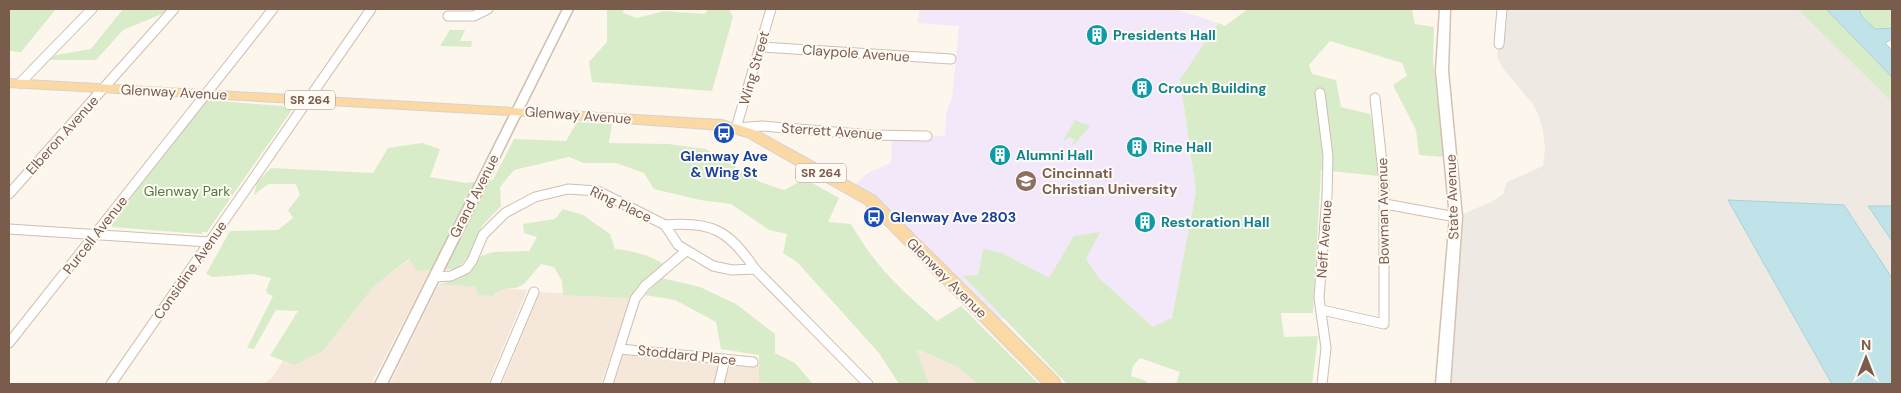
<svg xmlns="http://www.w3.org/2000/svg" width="1901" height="393" font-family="'DM Sans',sans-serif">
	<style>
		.residential { fill: #f5e8da }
		.industrial { fill: #efe9e4 }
		.education { fill: #f3e8fa }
		.green { fill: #d8ecc9 }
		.water { fill: #bfe3e8; stroke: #a5d3da }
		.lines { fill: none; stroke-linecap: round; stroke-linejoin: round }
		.minor-casing { stroke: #d1beb0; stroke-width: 11 }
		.tertiary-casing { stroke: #d1beb0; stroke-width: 3 }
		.secondary-casing { stroke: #d6c0b0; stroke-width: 3 }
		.primary-casing { stroke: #dad1cd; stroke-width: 2 }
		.minor { stroke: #fff; stroke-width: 9 }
		.tertiary { fill: #fff; fill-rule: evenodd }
		.secondary { fill: #fff; fill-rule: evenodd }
		.primary { fill: #fbd9a5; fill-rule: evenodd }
		.labels { text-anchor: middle; stroke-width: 4; stroke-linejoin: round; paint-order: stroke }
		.shield { fill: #fffaf3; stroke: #a28b7f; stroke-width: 1 }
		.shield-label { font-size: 12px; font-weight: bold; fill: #7a5c4d }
		.culture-label { font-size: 14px; font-weight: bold; fill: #0d838f; stroke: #fffaf3; text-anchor: start }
		.street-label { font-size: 14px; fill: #7a5c4d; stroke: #fffaf3 }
		.transit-label { font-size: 14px; font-weight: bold; fill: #164399; stroke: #fffaf3 }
		.education-label { font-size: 14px; font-weight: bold; fill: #785e54; stroke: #fffaf3; text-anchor: start }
		.park-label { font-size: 14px; fill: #537a41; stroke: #fffaf3 }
	</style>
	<rect width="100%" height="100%" fill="#fdf6ec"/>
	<g class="residential">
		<polygon points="410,259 417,271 430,271 371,384 262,384 271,379 283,361 295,365 323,351 374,286"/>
		<polygon points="439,284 527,290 488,384 390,384"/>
		<polygon points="540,292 631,298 601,384 502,384"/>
		<polygon points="915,349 958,367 978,384 929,384"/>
		<polygon points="624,353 721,361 715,384 614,384"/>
		<polygon points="730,363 759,365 759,382 774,384 724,384"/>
	</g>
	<polygon class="industrial" points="1502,9 1826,9 1892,77 1892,384 1443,384 1456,217 1491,202 1503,194 1507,182 1543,166 1545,149 1543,130 1538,114 1532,103 1502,67 1497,57"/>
	<polygon class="education" points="920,9 1175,9 1218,23 1180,79 1196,191 1168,340 1098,277 992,324 849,189 868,173 891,163 892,135 945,136 946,114 952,98 959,26 917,23"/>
	<g class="green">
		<polygon points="9,9 56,9 21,52 9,51"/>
		<polygon points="123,9 167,9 162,14 123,30 96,60 49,60 56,55 91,49"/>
		<polygon points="607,9 624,9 623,13 637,18 665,11 705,14 708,9 729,9 733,17 712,91 592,82 589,62 607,42"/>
		<polygon points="1248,9 1414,9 1412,11 1415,24 1434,27 1433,60 1444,157 1419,155 1416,130 1393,85 1407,76 1402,63 1330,41 1309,65 1312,74 1336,80 1341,107 1370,114 1377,142 1378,176 1321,170 1313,313 1281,313 1284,337 1318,336 1312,384 1176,384 1180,372 1140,358 1133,366 1131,376 1146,381 1148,384 1067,384 963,276 978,275 983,249 1002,253 1049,278 1074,236 1100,232 1086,259 1098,277 1153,327 1172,318 1196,191 1180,79 1218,23 1225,26"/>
		<polygon points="1798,9 1826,9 1892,77 1892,102"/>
		<polygon points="1859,9 1892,9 1892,28 1875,29 1862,17"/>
		<polygon points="450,30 465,30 460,41 472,41 471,47 440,46"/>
		<polygon points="207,100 294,107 207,232 202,232 202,234 112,227 112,222"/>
		<polygon points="1075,120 1090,126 1074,145 1072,144 1075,140 1070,137 1063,141"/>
		<path d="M577,122L612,124L609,143L668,144L706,149L760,182L784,190L805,179L839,198L828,222L851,224C875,266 901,290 937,321L961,306L1039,384H978L958,367L916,349L929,384H899L879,353L797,262L783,253L787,234L769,230L731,204L700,200L654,189L644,173L616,163H584L569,157L514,170L500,187L501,206L482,226L469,256L457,269L417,271L409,259L374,286L323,351L295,365L270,356L298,311L276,310L254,349L247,348L273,296L268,294L266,290L271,278L253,274L213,277L206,274L230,231L278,230L293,218L288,210L300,195L296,184H268L254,195L257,182L271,168L373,173L388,148L422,143L440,149L430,177L466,183L493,180L514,139L566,141Z"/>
		<path d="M563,209L583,215L610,234L615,249C634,251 649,255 665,265L631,298L563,295L562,281L554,267L541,264C534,271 527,284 518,287C506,291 505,285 493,296L479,295L475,287L439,284C460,280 469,275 481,256L493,252L529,251L537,237L524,233L523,224L555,219Z"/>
		<polygon points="662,278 700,287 736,304 775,334 775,353 795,363 813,384 774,384 759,382 759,355 721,349 716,322 675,300 645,295"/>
	</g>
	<g class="water">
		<polygon points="1826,9 1859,9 1862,17 1875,29 1892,28 1892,39 1885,43 1892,50 1892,77"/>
		<polygon points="1728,200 1844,205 1892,278 1892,384 1832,384"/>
		<polygon points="1868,206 1892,206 1892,241"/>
	</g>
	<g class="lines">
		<g class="minor-casing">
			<g id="minor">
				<polyline points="771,9 736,128 762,126 871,135 927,136"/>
				<polyline points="448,16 474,16 488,9"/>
				<polyline points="1499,44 1502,9"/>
				<polyline points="761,47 951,59"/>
				<polyline points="20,83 92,9"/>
				<polyline points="1320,93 1328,156 1327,196 1319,298 1326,348 1322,384"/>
				<polyline points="9,194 174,9"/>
				<polyline points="1385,204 1456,217"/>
				<path d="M665,225C713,221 729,231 755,269"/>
				<polyline points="9,229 209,242"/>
				<polyline points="434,277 451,276 466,269 472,261 483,235 505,213 535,197 568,189 598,191 665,225 678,245 713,266 732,270 755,269 868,384"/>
				<polyline points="1322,310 1384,324 1384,182 1375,98"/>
				<polyline points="9,343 273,9"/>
				<polyline points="620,349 753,362"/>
				<polyline points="111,384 371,9"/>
				<polyline points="495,384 534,292"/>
				<polyline points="608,384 635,299 645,286 686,251"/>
				<polyline points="719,384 725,359"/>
			</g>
		</g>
		<g class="tertiary-casing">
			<polygon id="tertiary" points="563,9 573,9 387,384 375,384"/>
		</g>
		<g class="secondary-casing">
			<polygon id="secondary" points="1440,9 1450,9 1448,71 1462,217 1450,384 1436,384 1450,217 1436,71"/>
		</g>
		<g class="primary-casing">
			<polygon id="primary" points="9,79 722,120 757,131 875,196 1059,379 1061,384 1043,384 865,204 747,137 722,130 527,116 9,87"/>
		</g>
		<use href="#minor" class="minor"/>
		<use href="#tertiary" class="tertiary"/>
		<use href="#secondary" class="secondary"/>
		<use href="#primary" class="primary"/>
	</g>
	<defs>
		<g id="building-disc" transform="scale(1.125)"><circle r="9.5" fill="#0f9aa8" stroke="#fffaf3"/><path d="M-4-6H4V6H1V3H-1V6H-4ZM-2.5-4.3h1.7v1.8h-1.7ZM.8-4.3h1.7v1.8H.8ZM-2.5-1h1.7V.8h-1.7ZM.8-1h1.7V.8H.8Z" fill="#fff"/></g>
		<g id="bus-disc" transform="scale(1.125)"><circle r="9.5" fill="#1a4fb4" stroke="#fffaf3"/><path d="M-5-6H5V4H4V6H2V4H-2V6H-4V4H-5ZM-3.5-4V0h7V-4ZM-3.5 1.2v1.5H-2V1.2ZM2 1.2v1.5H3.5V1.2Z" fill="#fff"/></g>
		<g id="university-disc" transform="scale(1.125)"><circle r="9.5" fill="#8d6e63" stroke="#fffaf3"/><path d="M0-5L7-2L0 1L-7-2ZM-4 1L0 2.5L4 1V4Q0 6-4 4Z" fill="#fff"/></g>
	</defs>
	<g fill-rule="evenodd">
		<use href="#building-disc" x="1097" y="35"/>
		<use href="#building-disc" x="1142" y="88"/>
		<use href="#bus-disc" x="724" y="133"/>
		<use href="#building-disc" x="1137" y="147"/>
		<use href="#building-disc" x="1000" y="155"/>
		<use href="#university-disc" x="1026" y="181"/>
		<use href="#bus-disc" x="874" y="217"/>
		<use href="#building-disc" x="1145" y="222"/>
	</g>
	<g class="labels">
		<g class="shield">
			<rect x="285" y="90.5" width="50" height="19" rx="4"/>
			<rect x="796" y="163.5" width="50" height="19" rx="4"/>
		</g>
		<g class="shield-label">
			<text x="310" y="104">SR 264</text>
			<text x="821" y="177">SR 264</text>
		</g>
		<g class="culture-label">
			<text x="1113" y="40">Presidents Hall</text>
			<text x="1158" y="93">Crouch Building</text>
			<text x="1153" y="152">Rine Hall</text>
			<text x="1016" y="160">Alumni Hall</text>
			<text x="1161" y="227">Restoration Hall</text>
		</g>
		<g class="street-label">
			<text transform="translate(856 53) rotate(4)" y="5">Claypole Avenue</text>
			<text transform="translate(754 68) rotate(-74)" y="5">Wing Street</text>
			<text transform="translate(174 92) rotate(3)" y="5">Glenway Avenue</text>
			<text transform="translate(578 115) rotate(4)" y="5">Glenway Avenue</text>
			<text transform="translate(832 131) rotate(4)" y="5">Sterrett Avenue</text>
			<text transform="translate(62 135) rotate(-48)" y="5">Elberon Avenue</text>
			<text transform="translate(474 196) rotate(-63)" y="5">Grand Avenue</text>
			<text transform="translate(1452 197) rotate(-92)" y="5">State Avenue</text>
			<text transform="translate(621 204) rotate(25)" y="5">Ring Place</text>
			<text transform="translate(1383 211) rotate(-91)" y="5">Bowman Avenue</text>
			<text transform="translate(95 235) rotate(-52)" y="5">Purcell Avenue</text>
			<text transform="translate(1324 239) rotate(-86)" y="5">Neff Avenue</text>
			<text transform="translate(190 270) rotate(-55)" y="5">Considine Avenue</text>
			<text transform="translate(947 278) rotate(45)" y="5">Glenway Avenue</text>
			<text transform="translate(687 355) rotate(6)" y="5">Stoddard Place</text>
		</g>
		<g class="transit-label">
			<text x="724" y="161">Glenway Ave<tspan x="724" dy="16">&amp; Wing St</tspan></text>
			<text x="890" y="222" text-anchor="start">Glenway Ave 2803</text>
		</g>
		<g class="education-label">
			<text x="1042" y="178">Cincinnati<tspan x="1042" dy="16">Christian University</tspan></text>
		</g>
		<g class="park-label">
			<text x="187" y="196">Glenway Park</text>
		</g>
	</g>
	<rect width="1901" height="393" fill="none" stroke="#7a5c4d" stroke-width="20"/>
	<g transform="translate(1866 358)" stroke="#fffaf3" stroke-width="4" paint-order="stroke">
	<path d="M0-4L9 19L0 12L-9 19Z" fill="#7a5c4d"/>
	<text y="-8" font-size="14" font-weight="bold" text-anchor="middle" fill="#7a5c4d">N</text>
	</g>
</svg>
